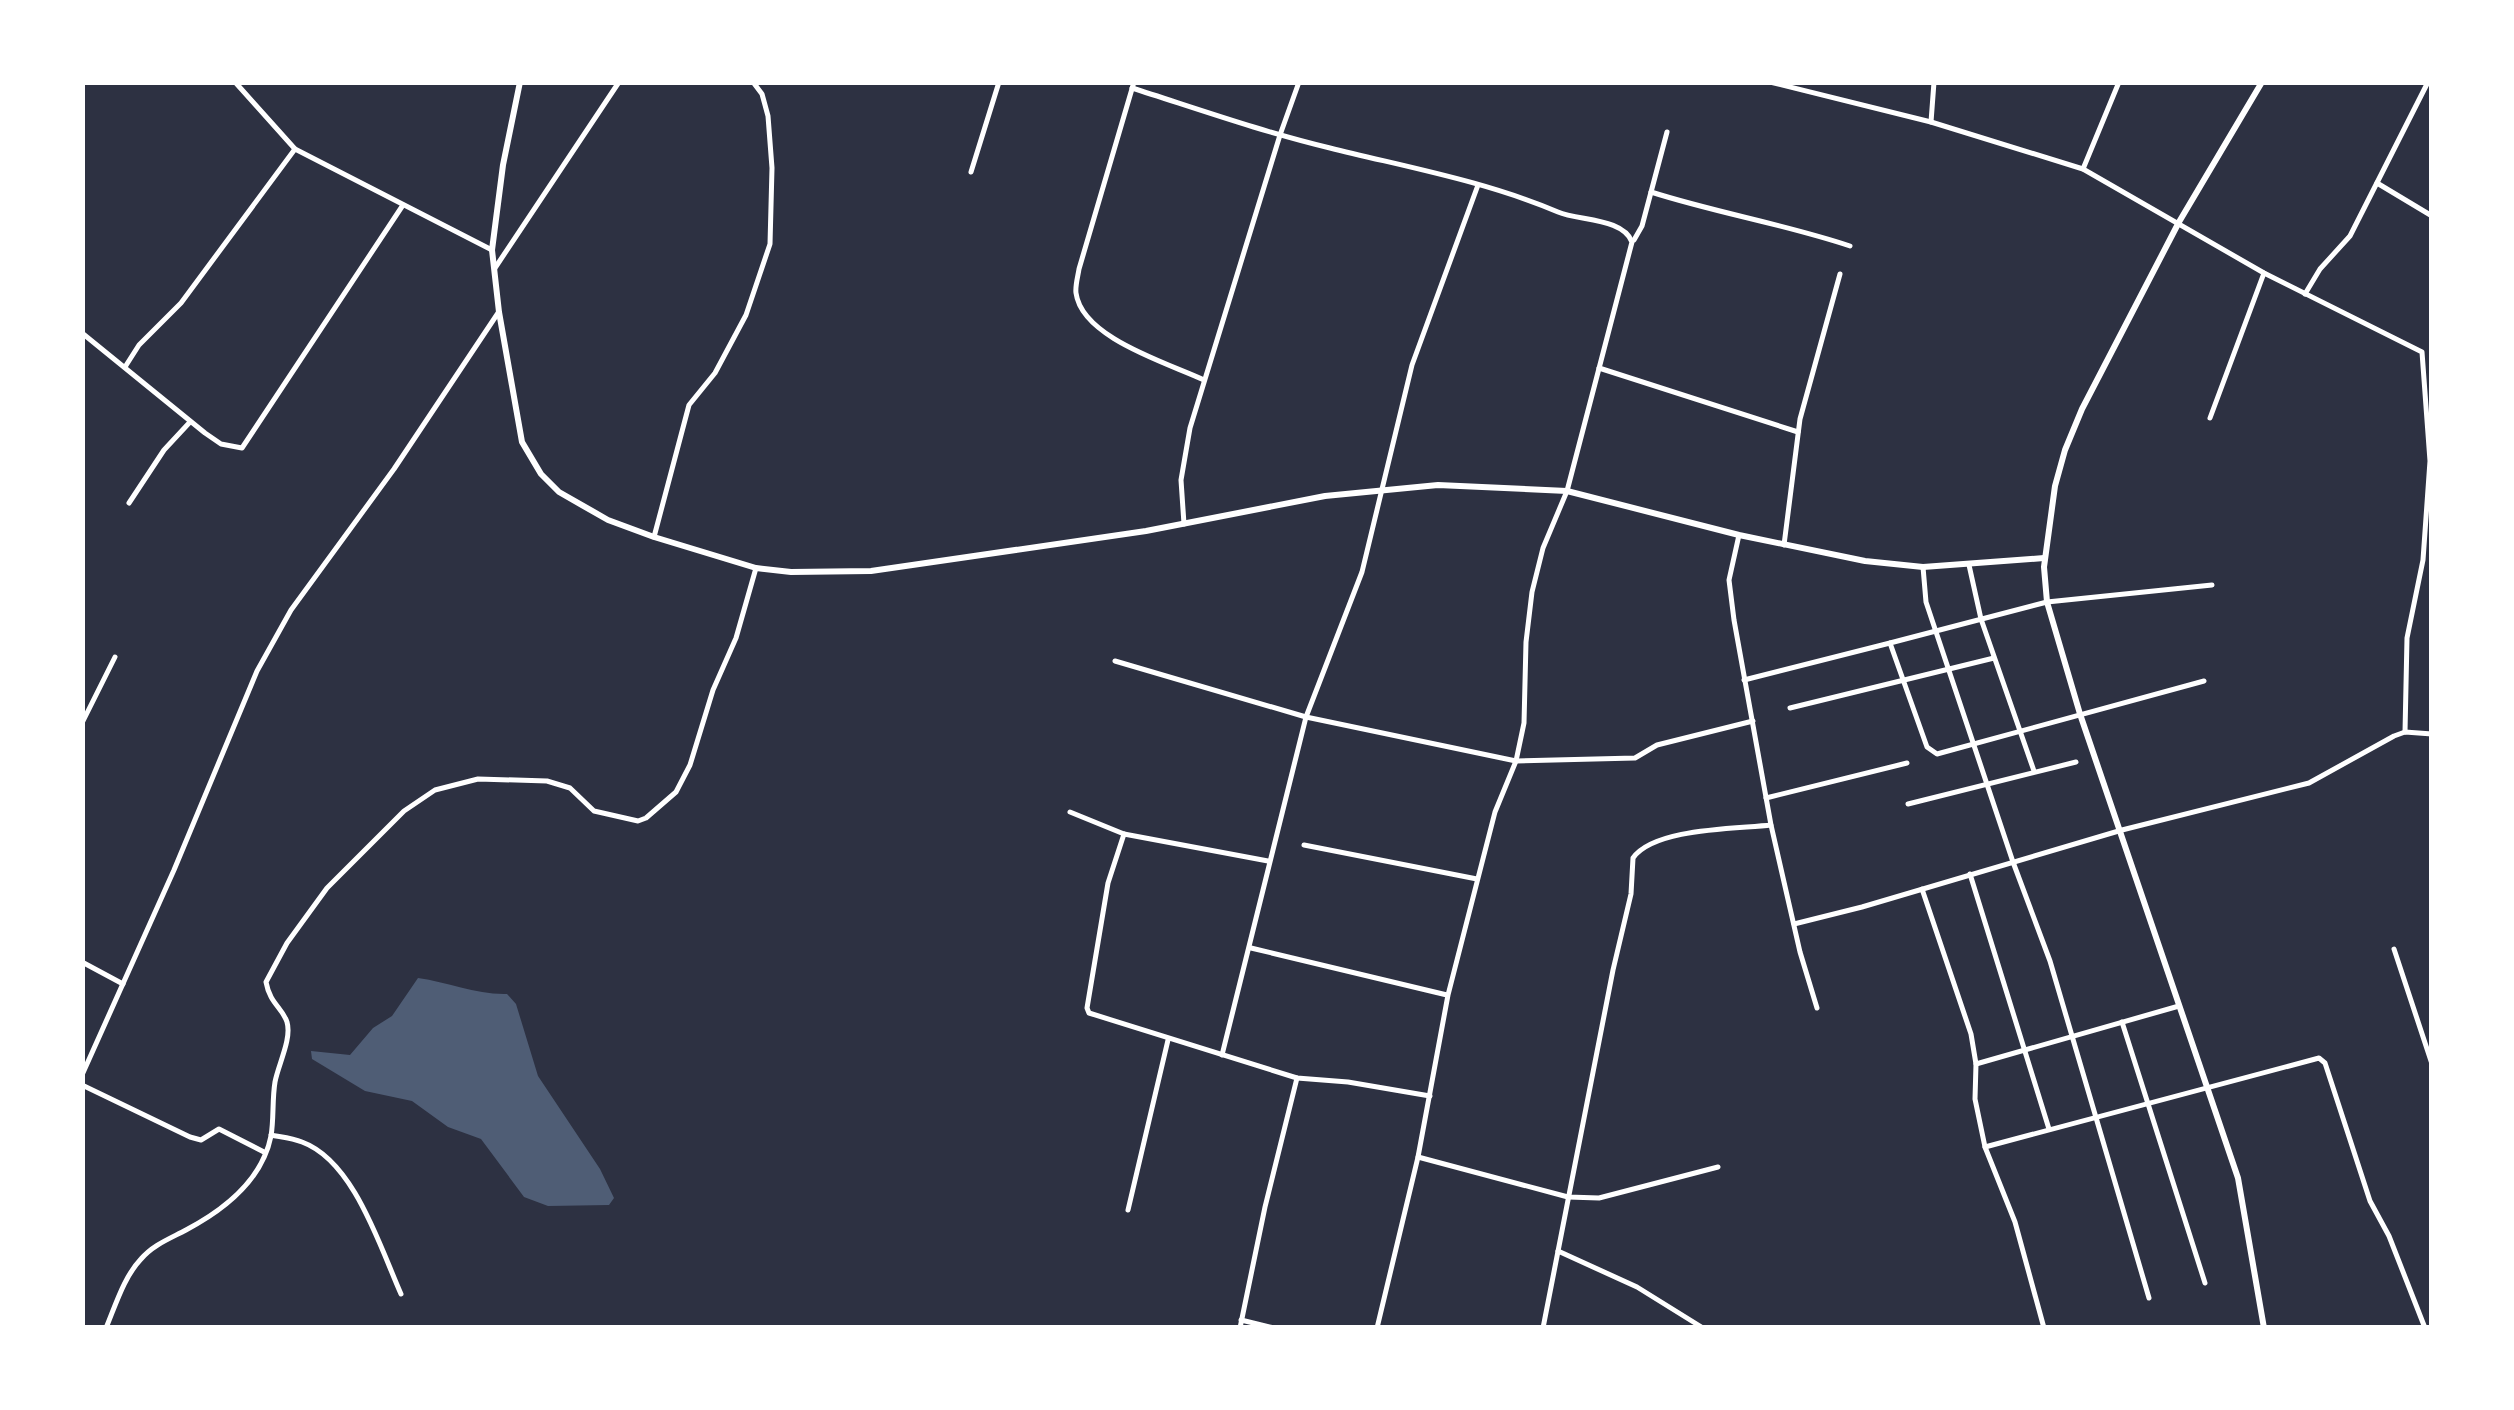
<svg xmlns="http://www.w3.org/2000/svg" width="2514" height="1410" font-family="Figtree,sans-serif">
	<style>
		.water { fill: #4f5d75 }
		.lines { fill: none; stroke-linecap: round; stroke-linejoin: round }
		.minor { stroke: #fff; stroke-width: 5 }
		.tertiary { stroke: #fff; stroke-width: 6 }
	</style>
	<rect width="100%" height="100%" fill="#2d3142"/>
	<path class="water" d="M418,978C448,982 477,995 507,994L516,1004L538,1076L600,1169L614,1198L609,1205L548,1206L524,1197L481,1139L448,1127L412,1101L365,1091L312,1059L311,1051L350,1055L373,1028L392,1016Z"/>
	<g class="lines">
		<g class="minor">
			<polyline points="235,82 295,149 492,250"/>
			<path d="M1134,82L1079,269C1078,276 1075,286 1076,293C1082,338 1168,363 1204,380"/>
			<polyline points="1770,82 1931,122 2083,169 2264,273 2422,352 2430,461 2423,560 2407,638 2405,732"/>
			<path d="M1132,88C1198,109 1263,132 1330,148C1406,167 1485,181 1558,212C1579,221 1623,218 1632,242L1567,491L1543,548L1532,592L1526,642L1524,723L1516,761L1495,812L1448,995L1418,1157L1377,1328"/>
			<polyline points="1931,122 1934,82"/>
			<polyline points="2083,169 2119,82"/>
			<polyline points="971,172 999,82"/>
			<polyline points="2377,183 2432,216"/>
			<path d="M1651,192C1717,213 1784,224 1850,246"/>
			<polyline points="1634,240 1642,226 1667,132"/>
			<polyline points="495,268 619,82"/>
			<polyline points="2305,294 2320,269 2350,236 2428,82"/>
			<polyline points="82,333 205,433 221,444 242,448 403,205"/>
			<polyline points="125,367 139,345 181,303 295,149"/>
			<polyline points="1599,368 1798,432"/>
			<polyline points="2210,418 2264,273"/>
			<polyline points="129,503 164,450 190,422"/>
			<polyline points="1184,524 1181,480 1190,428 1280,135 1299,82"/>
			<polyline points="1739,535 1729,580 1734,620 1771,825 1800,952 1817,1008"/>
			<polyline points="654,537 689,405 715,373 746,315 770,244 772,168 768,116 762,94 753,82"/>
			<polyline points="1784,545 1800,419 1840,274"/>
			<polyline points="1969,565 1981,619 2034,771"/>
			<polyline points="1923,567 1926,602 2013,862 2050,961 2149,1298"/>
			<polyline points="1115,661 1306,717 1516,761 1635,758 1657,745 1753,721"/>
			<polyline points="1744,680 1890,643"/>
			<polyline points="2204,681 1937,754 1927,747 1890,643 2047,602 2212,585"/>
			<polyline points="1790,708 1994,658"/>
			<polyline points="82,723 115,657"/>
			<polyline points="1766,798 1907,763"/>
			<polyline points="1908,804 2076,762"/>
			<polyline points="1070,812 1124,834 1268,861"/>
			<polyline points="1124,834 1108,883 1087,1008 1089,1013 1297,1078 1348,1082 1430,1096"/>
			<polyline points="1304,845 1477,879"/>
			<polyline points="1970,874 2049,1129"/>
			<polyline points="1922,889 1971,1034 1976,1064 1975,1099 1985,1147 2015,1222 2044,1328"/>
			<polyline points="1794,924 1862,907 2122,830 2309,783 2394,736 2405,732 2432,734"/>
			<polyline points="1251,948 1447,995"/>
			<polyline points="2394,949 2432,1064"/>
			<polyline points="82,962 123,984"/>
			<polyline points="2122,1022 2205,1283"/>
			<polyline points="1222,1055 1306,717 1362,572 1412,365 1478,185"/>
			<polyline points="1976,1064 2179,1006"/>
			<polyline points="82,1075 174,870 257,671 291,610 394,469 498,313"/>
			<polyline points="82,1085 190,1137 201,1140 219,1129 264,1152"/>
			<path d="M271,1135C281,1137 292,1138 302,1142C354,1161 380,1247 401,1294"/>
			<polyline points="1985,1147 2319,1058 2325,1063 2370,1201 2389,1236 2425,1328"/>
			<polyline points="1418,1157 1568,1197 1599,1198 1718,1167"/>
			<polyline points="1128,1210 1168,1040"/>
			<polyline points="1558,1251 1637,1287 1703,1328"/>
			<polyline points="1241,1320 1274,1328"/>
			<path d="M106,1328C116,1304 124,1277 141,1259C153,1245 169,1239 186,1230C224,1210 262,1181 271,1136C274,1119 272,1100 275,1082C278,1065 292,1039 287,1022C282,1007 270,1004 266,982L287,943L327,888L404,811L435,790L478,779L547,781L570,788L594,811L638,821L646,818L676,792L690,765L713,690L736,638L756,568"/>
			<polyline points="1240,1328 1265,1207 1297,1078"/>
			<path d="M1543,1328L1613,970L1631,894L1633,858C1654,828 1736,829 1771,825"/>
		</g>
		<g class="tertiary">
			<polyline points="520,82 503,165 492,250 499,312 522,442 541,474 559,492 608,520 654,537 756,568 791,572 871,571 1146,531 1325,496 1438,485 1567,491 1739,535 1865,561 1923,567 2044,558"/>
			<polyline points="2262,82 2179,222 2082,409 2065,450 2055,486 2044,567 2047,602 2080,714 2238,1178 2264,1328"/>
		</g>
	</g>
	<rect width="2514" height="1410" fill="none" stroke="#ffffff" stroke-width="170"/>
</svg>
